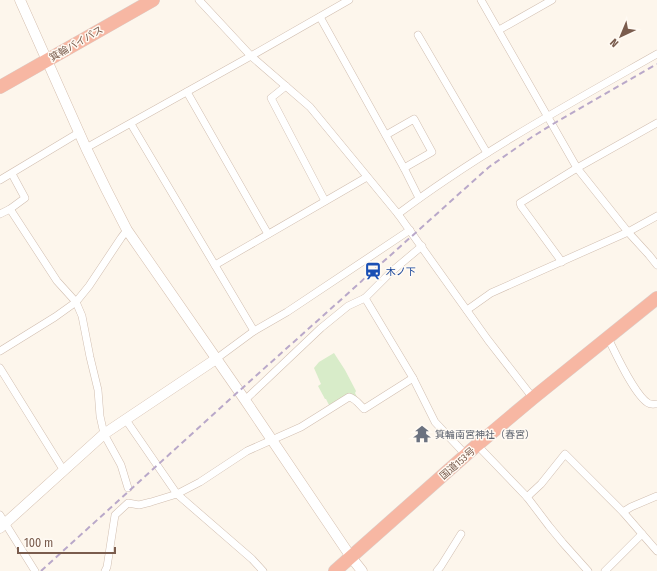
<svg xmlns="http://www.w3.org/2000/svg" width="657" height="571" font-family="'Fira Sans Condensed','Noto Sans JP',sans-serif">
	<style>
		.green { fill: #d8ecc9 }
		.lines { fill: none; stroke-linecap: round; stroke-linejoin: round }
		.street-casing { stroke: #d1beb0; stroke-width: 8 }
		.secondary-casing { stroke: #d6c0b0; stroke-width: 11 }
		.highway-casing { stroke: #dad1cd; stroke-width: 14 }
		.street { stroke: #fff; stroke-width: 7 }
		.secondary { stroke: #fff; stroke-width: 10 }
		.highway { stroke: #f7b7a3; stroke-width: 13 }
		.rail { stroke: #b9a8c9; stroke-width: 2; stroke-dasharray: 6 4; stroke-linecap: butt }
		.labels { text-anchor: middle; stroke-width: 3; stroke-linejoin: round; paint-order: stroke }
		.street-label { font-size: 10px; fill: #7a5c4d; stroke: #fffaf3 }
		.transit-label { font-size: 10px; fill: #164399; stroke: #fffaf3; text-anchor: start }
		.worship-label { font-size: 10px; fill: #5b616d; stroke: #fffaf3; text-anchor: start }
	</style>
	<rect width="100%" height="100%" fill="#fdf6ec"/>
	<polygon class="green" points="334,353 345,370 356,391 355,393 360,403 349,395 329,405 326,399 325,399 318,386 321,384 314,368 319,362"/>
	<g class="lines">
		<g class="street-casing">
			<g id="street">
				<polyline points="199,0 251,56 310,107 398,214 488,340 533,398"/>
				<polyline points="481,0 577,168 628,232 649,255 657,265"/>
				<polyline points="320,17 404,168 419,198"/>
				<polyline points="499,30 552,0"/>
				<polyline points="418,35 487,153"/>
				<polyline points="286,86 271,98 325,201"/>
				<polyline points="187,92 268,234"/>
				<polyline points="131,124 254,331"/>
				<polyline points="386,135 414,119 432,152 404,168"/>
				<polyline points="86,148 251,56 349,0"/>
				<polyline points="0,180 80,132"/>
				<polyline points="10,209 25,198 12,174"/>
				<polyline points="0,214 10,209 57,281 76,302 82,316 90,357 98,390 100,416 104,434 121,465 128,488"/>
				<path d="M398,214C479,153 569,104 657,54"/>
				<polyline points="562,262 521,206 520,203 577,168 657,123"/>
				<polyline points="215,265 367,177"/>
				<polyline points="365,298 413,378 435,422 466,455"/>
				<polyline points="467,310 491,293 628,232 657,216"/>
				<path d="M608,338C616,354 634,394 648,403C651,405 654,404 657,404"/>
				<polyline points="0,351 55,317 76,302 89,286 121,238 127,230"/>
				<polyline points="216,359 254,331 287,312 410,230"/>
				<polyline points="0,368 64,471"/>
				<polyline points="245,400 321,328 348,306 365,298 391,272 422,246"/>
				<polyline points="126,420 177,494 252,559 263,571"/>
				<polyline points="477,445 527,497 549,526 563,543 588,571"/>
				<polyline points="527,497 541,484 565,454 623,512 657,551"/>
				<polyline points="623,512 631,507 657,496"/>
				<polyline points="0,515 35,571"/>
				<path d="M105,571L107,567L115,515L128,503L139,505L151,502L177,494L200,482L247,451L301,427L349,397C355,398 359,404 364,409L413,378"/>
				<polyline points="437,571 441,566 461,534"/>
				<polyline points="605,571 642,534"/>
			</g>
		</g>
		<g class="secondary-casing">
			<g id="secondary">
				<polyline points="20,0 86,148 106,189 127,230 245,400 351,557 362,571"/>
				<polyline points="0,528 104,434 216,359"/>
			</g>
		</g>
		<g class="highway-casing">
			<g id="highway">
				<polyline points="0,87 153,0"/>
				<polyline points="335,571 477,445 533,398 657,298"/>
			</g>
		</g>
		<use href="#street" class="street"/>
		<use href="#secondary" class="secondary"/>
		<use href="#highway" class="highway"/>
		<polyline class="rail" points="41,571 239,391 489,167 532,137 553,124 657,64"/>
	</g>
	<defs>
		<g id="station-bare" transform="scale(1.38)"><path d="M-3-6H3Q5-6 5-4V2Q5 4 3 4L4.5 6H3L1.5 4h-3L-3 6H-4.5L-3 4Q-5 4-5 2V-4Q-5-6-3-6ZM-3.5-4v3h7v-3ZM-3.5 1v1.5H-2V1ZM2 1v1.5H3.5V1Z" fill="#1a4fb4" stroke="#fffaf3" stroke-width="2.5" paint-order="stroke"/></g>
		<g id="temple-bare" transform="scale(1.38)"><path d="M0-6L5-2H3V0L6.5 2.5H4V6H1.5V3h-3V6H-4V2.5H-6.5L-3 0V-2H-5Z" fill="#6b7280" stroke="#fffaf3" stroke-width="2.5" paint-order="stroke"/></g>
	</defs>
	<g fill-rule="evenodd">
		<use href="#station-bare" x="373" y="271"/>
		<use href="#temple-bare" x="422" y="434"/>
	</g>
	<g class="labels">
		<g class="street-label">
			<text transform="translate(76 43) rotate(-30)" y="4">箕輪バイパス</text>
			<text transform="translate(457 463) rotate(-41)" y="4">国道153号</text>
		</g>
		<g class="transit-label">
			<text x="386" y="275">木ノ下</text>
		</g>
		<g class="worship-label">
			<text x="435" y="438">箕輪南宮神社（春宮）</text>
		</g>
	</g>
	<g transform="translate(621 36) rotate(224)" stroke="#fffaf3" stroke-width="3" paint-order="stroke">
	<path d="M0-3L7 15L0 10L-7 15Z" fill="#7a5c4d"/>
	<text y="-6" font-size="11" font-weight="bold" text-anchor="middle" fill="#7a5c4d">N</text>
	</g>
	<path d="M18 547v6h97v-6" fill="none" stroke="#7a5c4d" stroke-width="2"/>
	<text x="24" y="547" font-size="12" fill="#7a5c4d" stroke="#fffaf3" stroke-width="3" paint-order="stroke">100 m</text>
</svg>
